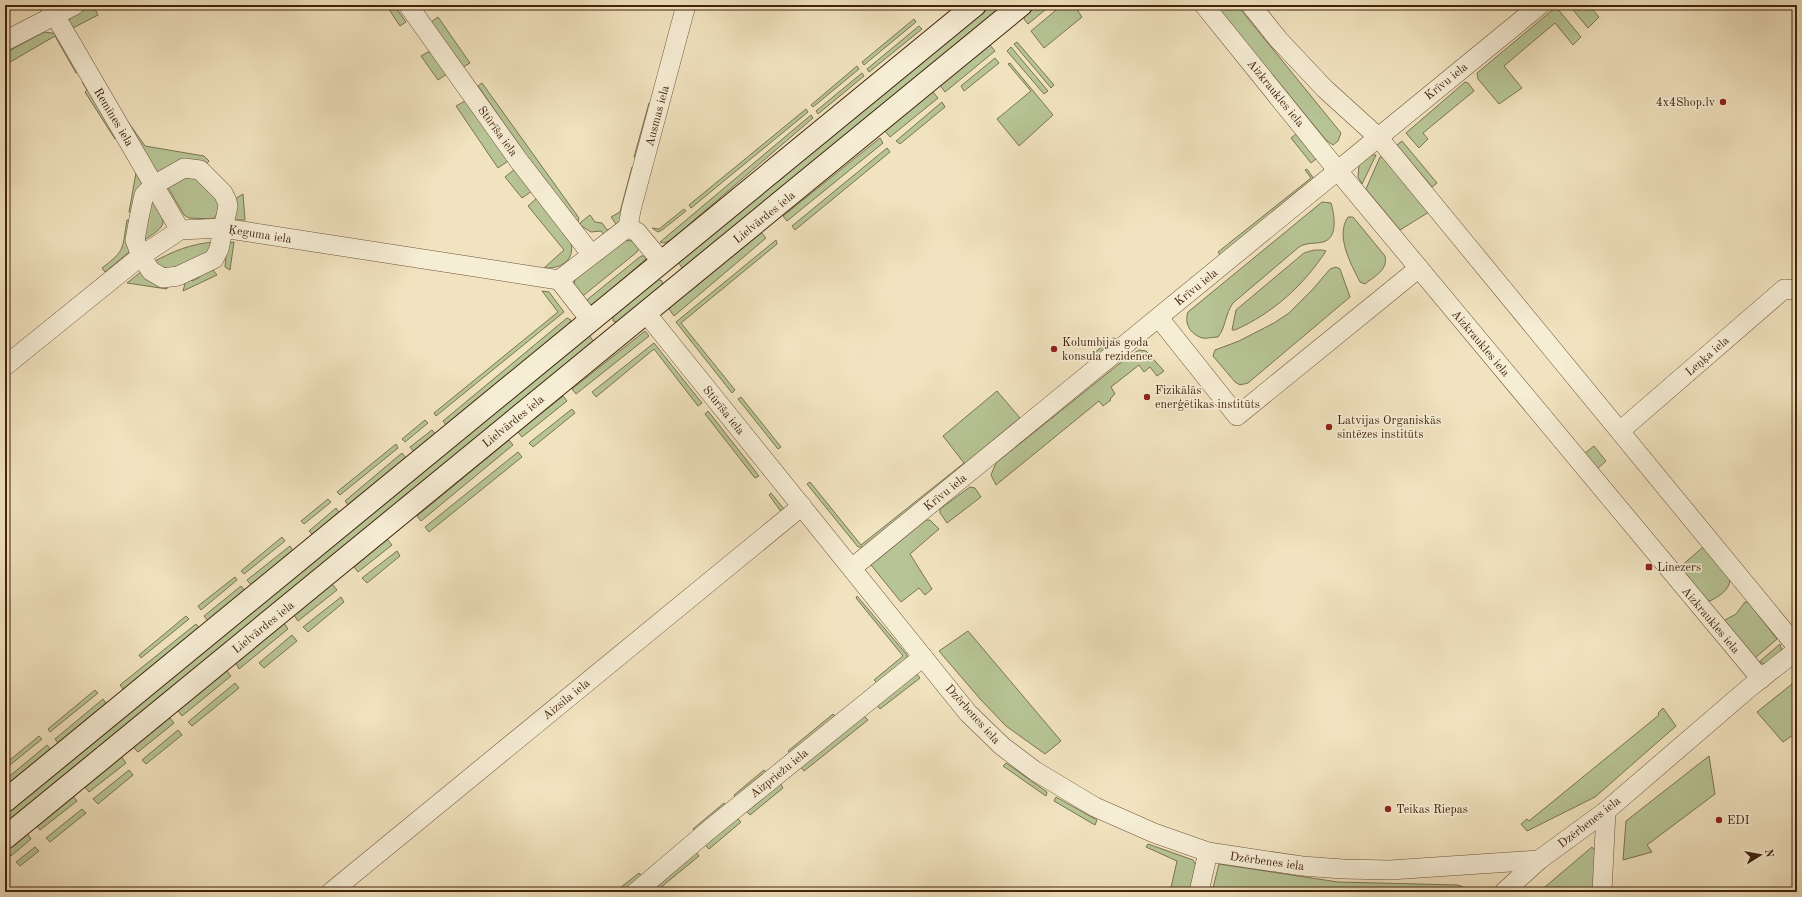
<svg xmlns="http://www.w3.org/2000/svg" width="1802" height="897" font-family="'Old Standard TT',serif">
	<style>
		.green { fill: #b7c495; stroke: #7c7450 }
		.lines { fill: none; stroke-linecap: round; stroke-linejoin: round }
		.street-casing { stroke: #6e5339; stroke-width: 20 }
		.secondary-casing { stroke: #42230c; stroke-width: 24 }
		.street { stroke: #f6edd5; stroke-width: 19 }
		.secondary { stroke: #f6edd5; stroke-width: 22 }
		.poi-dot { fill: #8f2418; stroke: #f6edd5; stroke-width: 1.5 }
		.labels { text-anchor: middle; stroke-width: 3.5; stroke-linejoin: round; paint-order: stroke }
		.street-label { font-size: 12px; fill: #42230c; stroke: #f6edd5 }
		.poi-label { font-size: 12px; fill: #42230c; stroke: #f6edd5; text-anchor: start }
	</style>
	<rect width="100%" height="100%" fill="#f1e3bf"/>
	<filter id="stains"><feTurbulence type="fractalNoise" baseFrequency=".005" numOctaves="4"/><feColorMatrix values="0 0 0 0 .2 0 0 0 0 .09 0 0 0 0 .02 0 0 0 .5 -.17"/></filter>
	<radialGradient id="worn" r=".72"><stop offset=".6" stop-color="#630" stop-opacity="0"/><stop offset="1" stop-color="#630" stop-opacity=".3"/></radialGradient>
	<g class="green">
		<polygon points="93,5 98,15 71,29 67,25 70,18"/>
		<polygon points="386,5 394,5 406,22 400,26"/>
		<polygon points="991,5 1005,5 683,269 678,262"/>
		<polygon points="1037,5 1051,5 1028,24 1024,19 1025,15"/>
		<polygon points="1062,5 1074,5 1082,17 1044,48 1031,31"/>
		<polygon points="1215,5 1237,5 1341,133 1338,141 1333,145 1326,140"/>
		<polygon points="1569,5 1589,5 1599,17 1588,28"/>
		<polygon points="1556,7 1581,37 1573,45 1555,23 1504,66 1522,88 1499,104 1478,79 1477,73"/>
		<polygon points="438,17 470,63 463,67 431,22"/>
		<polygon points="914,19 916,22 864,65 862,62"/>
		<polygon points="919,26 922,29 869,72 867,69"/>
		<polygon points="44,32 59,34 80,71 76,73 55,36 5,65 5,53"/>
		<polygon points="1017,42 1054,85 1051,88 1014,44"/>
		<polygon points="989,44 995,51 945,92 939,84"/>
		<polygon points="1011,47 1048,91 1044,94 1007,51"/>
		<polygon points="428,52 432,53 447,74 438,80 421,56"/>
		<polygon points="995,58 999,63 964,91 961,86"/>
		<polygon points="1010,63 1053,115 1019,146 997,119 1031,91 1008,64"/>
		<polygon points="857,66 859,69 813,107 811,105"/>
		<polygon points="862,73 864,76 818,114 816,111"/>
		<polygon points="85,80 119,137 115,139 85,92 87,90 82,82"/>
		<polygon points="1465,82 1468,83 1474,91 1423,133 1428,139 1419,148 1406,133"/>
		<polygon points="482,83 579,218 578,222 523,151 478,86"/>
		<polygon points="932,91 938,98 890,137 884,130"/>
		<polygon points="465,101 508,161 498,168 456,106"/>
		<polygon points="942,102 945,107 900,144 896,141"/>
		<polygon points="649,103 652,104 636,158 634,157"/>
		<polygon points="806,109 808,112 691,208 689,205"/>
		<polygon points="811,115 813,118 671,240 664,243 660,242"/>
		<polygon points="126,119 145,146 204,156 209,161 205,166 158,174 123,120"/>
		<polygon points="1296,134 1316,159 1311,163 1291,138"/>
		<polygon points="880,138 883,143 787,221 783,216"/>
		<polygon points="1402,141 1437,183 1432,187 1397,145"/>
		<polygon points="887,148 890,152 795,230 792,226"/>
		<polygon points="1370,155 1376,155 1362,184 1358,177 1359,165"/>
		<polygon points="1380,157 1384,157 1429,212 1400,230 1366,189"/>
		<polygon points="632,167 634,168 619,226 616,229 614,226 616,224 611,217 620,212"/>
		<polygon points="515,169 532,191 522,198 505,177"/>
		<polygon points="1307,169 1314,179 1220,255 1218,252 1311,178 1305,170"/>
		<polygon points="136,173 145,188 137,214 129,212"/>
		<path d="M187,176H196C207,187 229,203 213,219L189,218L184,215L167,186Z"/>
		<polygon points="243,194 245,220 232,220 235,199"/>
		<path d="M151,196C168,225 169,224 141,242Z"/>
		<path d="M538,197L571,243C575,261 560,269 544,268L564,250L528,206Z"/>
		<path d="M1322,202L1331,203C1334,213 1339,238 1323,242C1315,244 1307,242 1299,247L1233,303C1225,314 1226,327 1218,337C1213,337 1206,339 1202,338C1190,334 1184,323 1188,312Z"/>
		<polygon points="684,209 686,211 662,230 658,232 652,228 659,229"/>
		<polygon points="590,215 595,222 602,223 607,230 610,229 611,231 605,236 601,231 591,232 580,225 581,222"/>
		<path d="M1348,217H1353L1385,256C1388,270 1375,276 1365,284L1360,282C1351,264 1335,236 1348,217Z"/>
		<path d="M127,220L135,221L134,248L105,272L102,268C126,250 122,249 127,220Z"/>
		<polygon points="760,231 766,238 674,316 669,309 671,304"/>
		<path d="M621,240L633,241L639,247L637,252L584,295H578C574,287 573,283 577,274Z"/>
		<polygon points="776,240 777,244 681,323 735,390 732,393 676,322"/>
		<path d="M214,242L209,253L178,266L165,270L153,262C174,251 190,244 214,242Z"/>
		<polygon points="234,242 230,270 225,267 227,243"/>
		<path d="M1314,250H1322L1326,251C1303,286 1273,313 1235,330H1232L1236,310L1304,253Z"/>
		<polygon points="641,256 646,256 646,259 593,305 589,305 587,301 588,299"/>
		<polygon points="1336,267 1340,269 1350,297 1248,383 1240,385 1235,382 1213,356 1215,350 1239,341 1274,323 1289,313 1313,289 1330,269"/>
		<polygon points="207,270 213,270 217,275 183,291 186,280 190,277 192,281 199,278 197,274"/>
		<polygon points="142,271 167,283 167,289 127,283"/>
		<polygon points="657,279 662,281 663,287 618,322 613,321 613,315"/>
		<polygon points="542,291 549,292 564,312 436,416 434,413 558,312"/>
		<polygon points="567,318 571,320 570,323 447,426 443,421"/>
		<polygon points="645,331 649,336 576,394 572,389"/>
		<polygon points="589,335 594,342 5,825 5,814"/>
		<polygon points="1113,338 1120,340 1094,362 1089,357"/>
		<polygon points="654,343 702,403 698,406 654,349 596,397 592,392"/>
		<polygon points="1139,350 1146,351 1164,371 1157,376 1150,367 1144,372 1139,365 1111,387 1115,394 1110,399 1111,400 1103,406 1099,401 996,485 991,475 996,463 1129,356"/>
		<polygon points="997,391 1020,418 865,547 858,547 807,484 810,482 861,545 964,463 943,436"/>
		<polygon points="563,396 567,401 522,437 518,432"/>
		<polygon points="741,397 781,447 778,449 738,399"/>
		<polygon points="572,409 575,413 533,447 529,443"/>
		<polygon points="708,411 759,476 755,478 705,414"/>
		<polygon points="425,420 428,423 405,442 402,439"/>
		<polygon points="432,430 436,435 414,452 410,447"/>
		<polygon points="509,440 513,445 421,521 417,516"/>
		<polygon points="396,444 398,448 340,495 337,492"/>
		<polygon points="1594,446 1606,461 1597,469 1585,453"/>
		<polygon points="518,452 522,457 429,532 425,527"/>
		<polygon points="402,453 406,458 349,506 345,501"/>
		<polygon points="970,487 975,488 981,497 947,523 940,513 940,509"/>
		<polygon points="771,493 784,509 782,513 769,495"/>
		<polygon points="328,499 331,502 304,524 301,521"/>
		<polygon points="336,508 340,514 313,535 309,531"/>
		<polygon points="926,520 930,520 939,529 910,554 932,589 925,595 919,588 901,602 871,565"/>
		<polygon points="282,537 285,541 244,574 241,571"/>
		<polygon points="387,539 392,545 358,572 354,567"/>
		<polygon points="290,546 293,551 251,585 247,580"/>
		<path d="M1703,547L1730,579C1730,590 1718,597 1710,601L1707,600L1680,567Z"/>
		<polygon points="397,551 400,556 367,583 362,578"/>
		<polygon points="235,577 237,580 201,610 198,606"/>
		<polygon points="332,584 337,590 298,621 294,615"/>
		<polygon points="241,586 245,591 208,621 204,616"/>
		<polygon points="857,596 907,655 907,659 878,684 874,680 903,656 856,598"/>
		<polygon points="341,597 344,602 308,632 303,627"/>
		<polygon points="1745,602 1748,602 1777,639 1755,658 1725,622 1725,620 1736,614"/>
		<polygon points="186,616 189,619 141,658 139,655"/>
		<polygon points="284,623 288,629 239,669 236,663"/>
		<polygon points="196,624 200,629 124,690 120,685"/>
		<polygon points="968,631 1061,741 1045,754 1006,726 981,700 939,651"/>
		<polygon points="292,635 297,641 264,668 259,663"/>
		<polygon points="1780,644 1782,651 1765,664 1759,662"/>
		<polygon points="226,670 231,676 182,716 178,711"/>
		<polygon points="916,673 920,678 880,709 876,704"/>
		<polygon points="1797,680 1797,732 1783,742 1757,712"/>
		<polygon points="235,683 239,688 192,726 188,722"/>
		<polygon points="95,690 98,693 50,732 48,729"/>
		<polygon points="103,699 107,705 59,744 55,739"/>
		<polygon points="1663,708 1676,726 1595,797 1527,831 1521,824 1527,819 1529,821 1659,715 1658,713"/>
		<polygon points="833,714 838,719 792,756 788,751"/>
		<polygon points="863,715 868,720 804,771 800,766"/>
		<polygon points="169,717 174,723 138,752 133,747"/>
		<polygon points="178,730 182,735 146,764 142,760"/>
		<polygon points="39,736 42,739 5,769 5,764"/>
		<polygon points="47,745 51,750 8,785 5,780"/>
		<polygon points="121,756 126,763 89,792 85,787"/>
		<polygon points="1709,756 1715,794 1647,845 1652,852 1623,860 1626,821"/>
		<polygon points="1006,763 1047,792 1046,796 1003,766"/>
		<polygon points="129,770 133,775 98,804 93,799"/>
		<polygon points="764,770 769,775 738,801 734,795"/>
		<polygon points="780,783 783,788 750,815 746,811"/>
		<polygon points="72,795 77,801 40,830 36,825"/>
		<polygon points="1056,797 1097,820 1095,825 1054,801"/>
		<polygon points="724,803 728,808 697,834 693,829"/>
		<polygon points="82,809 86,813 50,842 46,838"/>
		<polygon points="737,818 741,822 709,849 705,845"/>
		<polygon points="27,833 31,839 11,856 7,850"/>
		<polygon points="1148,844 1193,860 1197,868 1194,892 1170,892 1177,861 1146,847"/>
		<polygon points="35,847 39,851 20,866 16,862"/>
		<polygon points="1592,847 1598,855 1595,892 1539,892"/>
		<polygon points="696,852 699,856 655,892 646,892"/>
		<polygon points="1219,864 1338,882 1458,885 1468,889 1469,892 1212,892"/>
		<polygon points="639,873 643,878 625,892 615,892"/>
	</g>
	<g class="lines">
		<g class="street-casing">
			<g id="street">
				<polyline points="49,5 180,230"/>
				<polyline points="408,5 519,161 591,254"/>
				<polyline points="1204,5 1338,171 1761,679"/>
				<polyline points="1251,5 1278,39 1325,89 1378,137 1797,647"/>
				<polyline points="5,41 75,5"/>
				<polygon points="184,168 200,170 223,193 227,201 228,206 219,249 214,259 178,276 163,278 151,271 141,256 135,240 139,218 144,195 154,185"/>
				<polyline points="628,227 631,210 686,5"/>
				<polyline points="628,227 637,232 662,262"/>
				<polyline points="559,280 628,227"/>
				<polyline points="559,280 591,321"/>
				<polyline points="646,313 968,713 1002,746 1035,771 1095,807 1154,833 1208,852 1302,866 1343,869 1390,870 1539,860"/>
				<polyline points="1159,318 1237,416 1419,268"/>
				<polyline points="5,366 141,256 180,230 223,228 559,280"/>
				<polyline points="1620,431 1784,289 1797,290"/>
				<polyline points="852,568 1540,5"/>
				<polyline points="331,892 802,506"/>
				<polyline points="636,892 710,829 923,657"/>
				<polyline points="1199,892 1208,852"/>
				<polyline points="1504,892 1539,860 1606,811 1749,688 1797,650"/>
				<polyline points="1602,892 1606,811"/>
			</g>
		</g>
		<g class="secondary-casing">
			<g id="secondary">
				<polyline points="5,801 975,5"/>
				<polyline points="5,838 1021,5"/>
			</g>
		</g>
		<use href="#street" class="street"/>
		<use href="#secondary" class="secondary"/>
	</g>
	<g class="poi-dot">
		<circle cx="1723" cy="102" r="4"/>
		<circle cx="1054" cy="349" r="4"/>
		<circle cx="1147" cy="397" r="4"/>
		<circle cx="1329" cy="427" r="4"/>
		<rect x="1645" y="563" width="8" height="8" rx="2"/>
		<circle cx="1388" cy="809" r="4"/>
		<circle cx="1719" cy="820" r="4"/>
	</g>
	<g class="labels">
		<g class="street-label">
			<text transform="translate(1446 81) rotate(-39)" y="4">Krīvu iela</text>
			<text transform="translate(1276 93) rotate(51)" y="4">Aizkraukles iela</text>
			<text transform="translate(657 116) rotate(-75)" y="4">Ausmas iela</text>
			<text transform="translate(114 117) rotate(59)" y="4">Remīnes iela</text>
			<text transform="translate(498 131) rotate(54)" y="4">Stūrīša iela</text>
			<text transform="translate(764 217) rotate(-39)" y="4">Lielvārdes iela</text>
			<text transform="translate(260 234) rotate(9)" y="4">Ķeguma iela</text>
			<text transform="translate(1196 287) rotate(-39)" y="4">Krīvu iela</text>
			<text transform="translate(1481 343) rotate(50)" y="4">Aizkraukles iela</text>
			<text transform="translate(1707 356) rotate(-41)" y="4">Leņķa iela</text>
			<text transform="translate(724 410) rotate(51)" y="4">Stūrīša iela</text>
			<text transform="translate(513 421) rotate(-39)" y="4">Lielvārdes iela</text>
			<text transform="translate(945 492) rotate(-39)" y="4">Krīvu iela</text>
			<text transform="translate(1711 620) rotate(50)" y="4">Aizkraukles iela</text>
			<text transform="translate(263 627) rotate(-39)" y="4">Lielvārdes iela</text>
			<text transform="translate(566 699) rotate(-39)" y="4">Aizsila iela</text>
			<text transform="translate(973 714) rotate(48)" y="4">Dzērbenes iela</text>
			<text transform="translate(779 773) rotate(-39)" y="4">Aizpriežu iela</text>
			<text transform="translate(1589 822) rotate(-38)" y="4">Dzērbenes iela</text>
			<text transform="translate(1267 861) rotate(8)" y="4">Dzērbenes iela</text>
		</g>
		<g class="poi-label">
			<text x="1715" y="106" text-anchor="end">4x4Shop.lv</text>
			<text x="1062" y="346">Kolumbijas goda<tspan x="1062" dy="14">konsula rezidence</tspan></text>
			<text x="1155" y="394">Fizikālās<tspan x="1155" dy="14">enerģētikas institūts</tspan></text>
			<text x="1337" y="424">Latvijas Organiskās<tspan x="1337" dy="14">sintēzes institūts</tspan></text>
			<text x="1657" y="571">Linezers</text>
			<text x="1396" y="813">Teikas Riepas</text>
			<text x="1727" y="824">EDI</text>
		</g>
	</g>
	<rect width="1802" height="897" fill="none" stroke="#f1e3bf" stroke-width="20"/>
	<rect x="6" y="6" width="1790" height="885" fill="none" stroke="#42230c" stroke-width="2"/>
	<rect x="10" y="10" width="1782" height="877" fill="none" stroke="#42230c"/>
	<g transform="translate(1760 855) rotate(79)" stroke="#f6edd5" stroke-width="3" paint-order="stroke">
	<path d="M0-3L7 15L0 10L-7 15Z" fill="#42230c"/>
	<text y="-6" font-size="11" font-weight="bold" text-anchor="middle" fill="#42230c">N</text>
	</g>
	<rect width="100%" height="100%" filter="url(#stains)"/>
	<rect width="100%" height="100%" fill="url(#worn)"/>
</svg>
